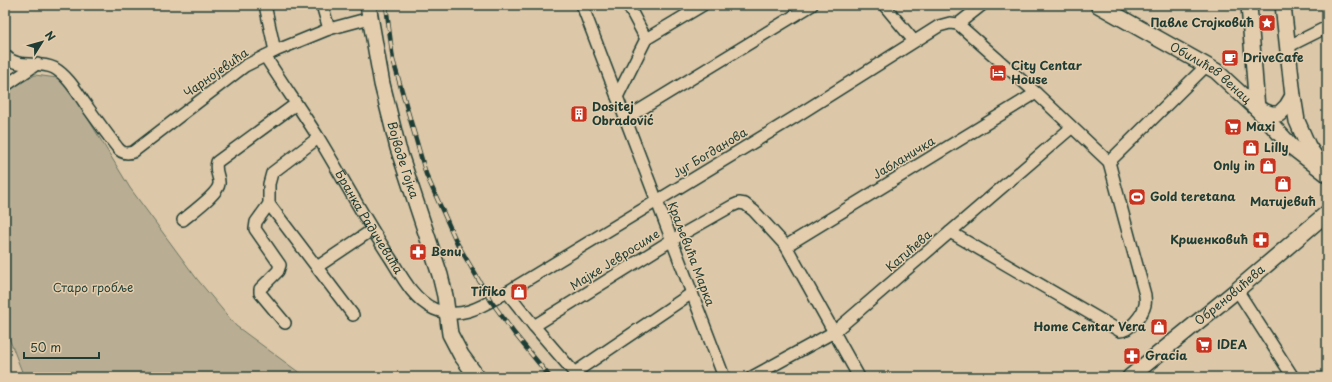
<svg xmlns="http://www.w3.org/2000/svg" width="1332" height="382" font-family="'Playpen Sans',sans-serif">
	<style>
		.green { fill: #b9ae93; stroke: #6c7664 }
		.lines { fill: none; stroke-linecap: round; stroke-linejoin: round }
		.street-casing { stroke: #1f3d34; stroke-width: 14 }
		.secondary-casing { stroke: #1f3d34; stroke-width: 18 }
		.street { stroke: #e4cdad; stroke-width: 11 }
		.secondary { stroke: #e4cdad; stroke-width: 15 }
		.rail-casing { stroke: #1f3d34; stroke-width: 4.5 }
		.rail { stroke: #e4cdad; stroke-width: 3; stroke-dasharray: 9; stroke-linecap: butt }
		.labels { text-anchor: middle; stroke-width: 3; stroke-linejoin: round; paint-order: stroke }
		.poi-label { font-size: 12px; font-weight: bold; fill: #1f3d34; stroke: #e4cdad; text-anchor: start }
		.street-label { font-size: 12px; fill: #1f3d34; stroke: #e4cdad }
		.park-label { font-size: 12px; fill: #274339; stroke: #e4cdad }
	</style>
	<rect width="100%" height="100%" fill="#dcc7a8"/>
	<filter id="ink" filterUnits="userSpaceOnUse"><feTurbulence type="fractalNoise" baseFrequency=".025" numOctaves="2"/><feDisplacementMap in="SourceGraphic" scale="8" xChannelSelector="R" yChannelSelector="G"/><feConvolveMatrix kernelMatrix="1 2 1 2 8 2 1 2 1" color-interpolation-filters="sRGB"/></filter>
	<g filter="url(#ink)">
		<polygon class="green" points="35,75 57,78 73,94 130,188 197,279 236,326 297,371 309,377 24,377 9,338 5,322 5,92"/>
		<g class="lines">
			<g class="street-casing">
				<g id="street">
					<polyline points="265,5 275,51"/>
					<polyline points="322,5 329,29"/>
					<polyline points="582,5 724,377"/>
					<polyline points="884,5 914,41"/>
					<polyline points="646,39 703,5"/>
					<polyline points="1287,47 1327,27"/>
					<path d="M5,55C18,70 37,60 54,68C68,76 77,92 86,105C96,119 106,133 117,147C121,153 126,154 133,152L245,66L275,51L329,29L370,18"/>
					<path id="s1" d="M265,56C282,83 301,110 318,137C343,178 365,220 391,259C402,277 414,300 434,309C462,321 484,305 507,292L795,117L939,26L950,23L958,24L982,5"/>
					<polyline points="5,86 37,64"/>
					<polyline points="617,97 646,39 628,5"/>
					<polyline points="625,119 812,5"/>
					<polyline points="1109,162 1207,65"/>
					<polyline points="269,204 353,315"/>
					<path d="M183,220C191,213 218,194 219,184C220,176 214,172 217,162L296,104"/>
					<path d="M950,232L1120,331C1130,331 1143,314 1145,305C1146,301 1145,298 1145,295L1109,162L1036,93L958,24"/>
					<polyline points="786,246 1036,93"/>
					<polyline points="317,267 372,230"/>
					<polyline points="1237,290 1293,377"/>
					<polyline points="507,292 534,326 578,377"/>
					<polyline points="285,323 260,293 260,289 278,271 280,265 255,229 256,222 269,204 269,184 272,173 318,138"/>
					<polyline points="534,326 672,240 732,206 739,203 745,204 754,211 786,246 859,377"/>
					<polyline points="574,373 692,293"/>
					<polyline points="752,377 834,332 1071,128"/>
				</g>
			</g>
			<g class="secondary-casing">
				<g id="secondary">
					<path id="s2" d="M368,5L382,84L398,148L440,275L445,296L450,334L461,355L477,377"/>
					<path id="s3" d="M1098,5L1216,71L1257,109L1292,147L1327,174"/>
					<polyline points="1249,5 1257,109"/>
					<polyline points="1283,5 1293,96 1297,121 1308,146 1319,163"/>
					<polyline points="1258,109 1271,114 1279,114 1287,106 1293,96"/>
					<path id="s4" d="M1130,377L1237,290L1327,213"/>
				</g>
			</g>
			<use href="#street" class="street"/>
			<use href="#secondary" class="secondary"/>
			<g class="rail-casing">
				<polyline id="rail" points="386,5 393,60 426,174 457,243 491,301 514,333 550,377"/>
			</g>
			<use href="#rail" class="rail"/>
		</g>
	</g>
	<defs>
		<g id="sight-square" transform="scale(0.9)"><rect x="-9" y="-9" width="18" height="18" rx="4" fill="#c8321e" stroke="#e4cdad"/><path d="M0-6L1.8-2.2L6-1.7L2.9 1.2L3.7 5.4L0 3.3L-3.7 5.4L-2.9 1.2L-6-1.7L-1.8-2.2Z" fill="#fff"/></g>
		<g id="cafe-square" transform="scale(0.9)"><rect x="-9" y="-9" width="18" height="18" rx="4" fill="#c8321e" stroke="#e4cdad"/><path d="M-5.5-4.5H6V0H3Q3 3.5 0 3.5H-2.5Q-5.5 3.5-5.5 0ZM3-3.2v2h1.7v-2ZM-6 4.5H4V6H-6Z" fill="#fff"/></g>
		<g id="hotel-square" transform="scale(0.9)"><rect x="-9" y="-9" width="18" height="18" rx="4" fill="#c8321e" stroke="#e4cdad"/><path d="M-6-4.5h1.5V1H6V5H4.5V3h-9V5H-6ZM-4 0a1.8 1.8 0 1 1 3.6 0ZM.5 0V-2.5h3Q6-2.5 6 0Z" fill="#fff"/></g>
		<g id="building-square" transform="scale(0.9)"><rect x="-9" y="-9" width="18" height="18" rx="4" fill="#c8321e" stroke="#e4cdad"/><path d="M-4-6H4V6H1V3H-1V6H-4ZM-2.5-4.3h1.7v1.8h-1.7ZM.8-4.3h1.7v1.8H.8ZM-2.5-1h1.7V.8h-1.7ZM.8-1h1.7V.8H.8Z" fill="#fff"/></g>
		<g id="supermarket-square" transform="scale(0.9)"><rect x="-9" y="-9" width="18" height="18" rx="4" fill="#c8321e" stroke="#e4cdad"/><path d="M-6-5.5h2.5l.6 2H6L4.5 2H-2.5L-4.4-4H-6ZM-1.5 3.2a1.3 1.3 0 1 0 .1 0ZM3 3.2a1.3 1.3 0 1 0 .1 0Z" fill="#fff"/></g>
		<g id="shop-square" transform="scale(0.9)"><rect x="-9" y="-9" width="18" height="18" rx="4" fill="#c8321e" stroke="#e4cdad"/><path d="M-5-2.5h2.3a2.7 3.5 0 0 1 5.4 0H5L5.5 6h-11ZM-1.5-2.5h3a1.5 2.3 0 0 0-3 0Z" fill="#fff"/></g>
		<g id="stadium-square" transform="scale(0.9)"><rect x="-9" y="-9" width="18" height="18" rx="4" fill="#c8321e" stroke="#e4cdad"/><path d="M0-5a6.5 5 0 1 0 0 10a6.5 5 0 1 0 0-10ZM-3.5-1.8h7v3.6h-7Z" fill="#fff"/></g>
		<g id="pharmacy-square" transform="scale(0.9)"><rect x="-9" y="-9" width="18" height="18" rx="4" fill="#c8321e" stroke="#e4cdad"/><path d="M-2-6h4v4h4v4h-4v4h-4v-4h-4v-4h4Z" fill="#fff"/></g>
	</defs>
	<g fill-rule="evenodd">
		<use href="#sight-square" x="1267" y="23"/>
		<use href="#cafe-square" x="1230" y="58"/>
		<use href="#hotel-square" x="998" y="73"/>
		<use href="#building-square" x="579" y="114"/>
		<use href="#supermarket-square" x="1233" y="127"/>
		<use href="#shop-square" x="1251" y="148"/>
		<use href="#shop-square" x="1268" y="166"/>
		<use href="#shop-square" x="1283" y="184"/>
		<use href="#stadium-square" x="1137" y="197"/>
		<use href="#pharmacy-square" x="1261" y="240"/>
		<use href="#pharmacy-square" x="418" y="252"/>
		<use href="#shop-square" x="519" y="292"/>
		<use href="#shop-square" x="1159" y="327"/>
		<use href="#supermarket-square" x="1204" y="345"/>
		<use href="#pharmacy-square" x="1132" y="356"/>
	</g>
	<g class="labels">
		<g class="poi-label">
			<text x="1254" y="27" text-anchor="end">Павле Стојковић</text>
			<text x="1243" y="62">DriveCafe</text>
			<text x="1011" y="70">City Centar<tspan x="1011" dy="14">House</tspan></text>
			<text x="592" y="111">Dositej<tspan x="592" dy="14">Obradović</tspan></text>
			<text x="1246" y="131">Maxi</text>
			<text x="1264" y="152">Lilly</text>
			<text x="1255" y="170" text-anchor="end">Only in</text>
			<text x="1150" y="201">Gold teretana</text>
			<text x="1283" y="206" text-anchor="middle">Матијевић</text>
			<text x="1248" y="244" text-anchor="end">Кршенковић</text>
			<text x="431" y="256">Benu</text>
			<text x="506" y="296" text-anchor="end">Tifiko</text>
			<text x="1146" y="331" text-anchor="end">Home Centar Vera</text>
			<text x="1217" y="349">IDEA</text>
			<text x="1145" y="360">Gracia</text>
		</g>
		<g class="street-label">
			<text transform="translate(216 73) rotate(-35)" y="4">Чарнојевића</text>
			<text dy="4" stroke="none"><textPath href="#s3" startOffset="132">Обилићев венац</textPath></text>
			<text transform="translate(710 153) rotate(-31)" y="4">Југ Богданова</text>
			<text transform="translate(904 158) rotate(-31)" y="4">Јабланичка</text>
			<text dy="4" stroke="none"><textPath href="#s2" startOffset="159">Војводе Гојка</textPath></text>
			<text dy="4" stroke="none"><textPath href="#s1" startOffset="196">Бранка Радичевића</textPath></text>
			<text transform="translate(909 251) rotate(-41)" y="4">Катићева</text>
			<text transform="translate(691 254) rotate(69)" y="4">Краљевића Марка</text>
			<text transform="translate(615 260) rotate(-32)" y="4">Мајке Јевросиме</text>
			<text dy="4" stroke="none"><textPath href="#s4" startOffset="129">Обреновићева</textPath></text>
		</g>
		<g class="park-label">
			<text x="93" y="292">Старо гробље</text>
		</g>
	</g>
	<rect width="1332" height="382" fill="none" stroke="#e4cdad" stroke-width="20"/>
	<rect x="10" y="10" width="1312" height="362" fill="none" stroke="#1f3d34" stroke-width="1.5" filter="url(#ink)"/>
	<g transform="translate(42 42) rotate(53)" stroke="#e4cdad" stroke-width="3" paint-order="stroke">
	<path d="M0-3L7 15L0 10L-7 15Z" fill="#1f3d34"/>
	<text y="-6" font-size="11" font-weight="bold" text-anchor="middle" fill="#1f3d34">N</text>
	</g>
	<path d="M24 352v6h75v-6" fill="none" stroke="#1f3d34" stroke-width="2"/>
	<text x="30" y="352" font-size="12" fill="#1f3d34" stroke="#e4cdad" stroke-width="3" paint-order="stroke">50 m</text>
</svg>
